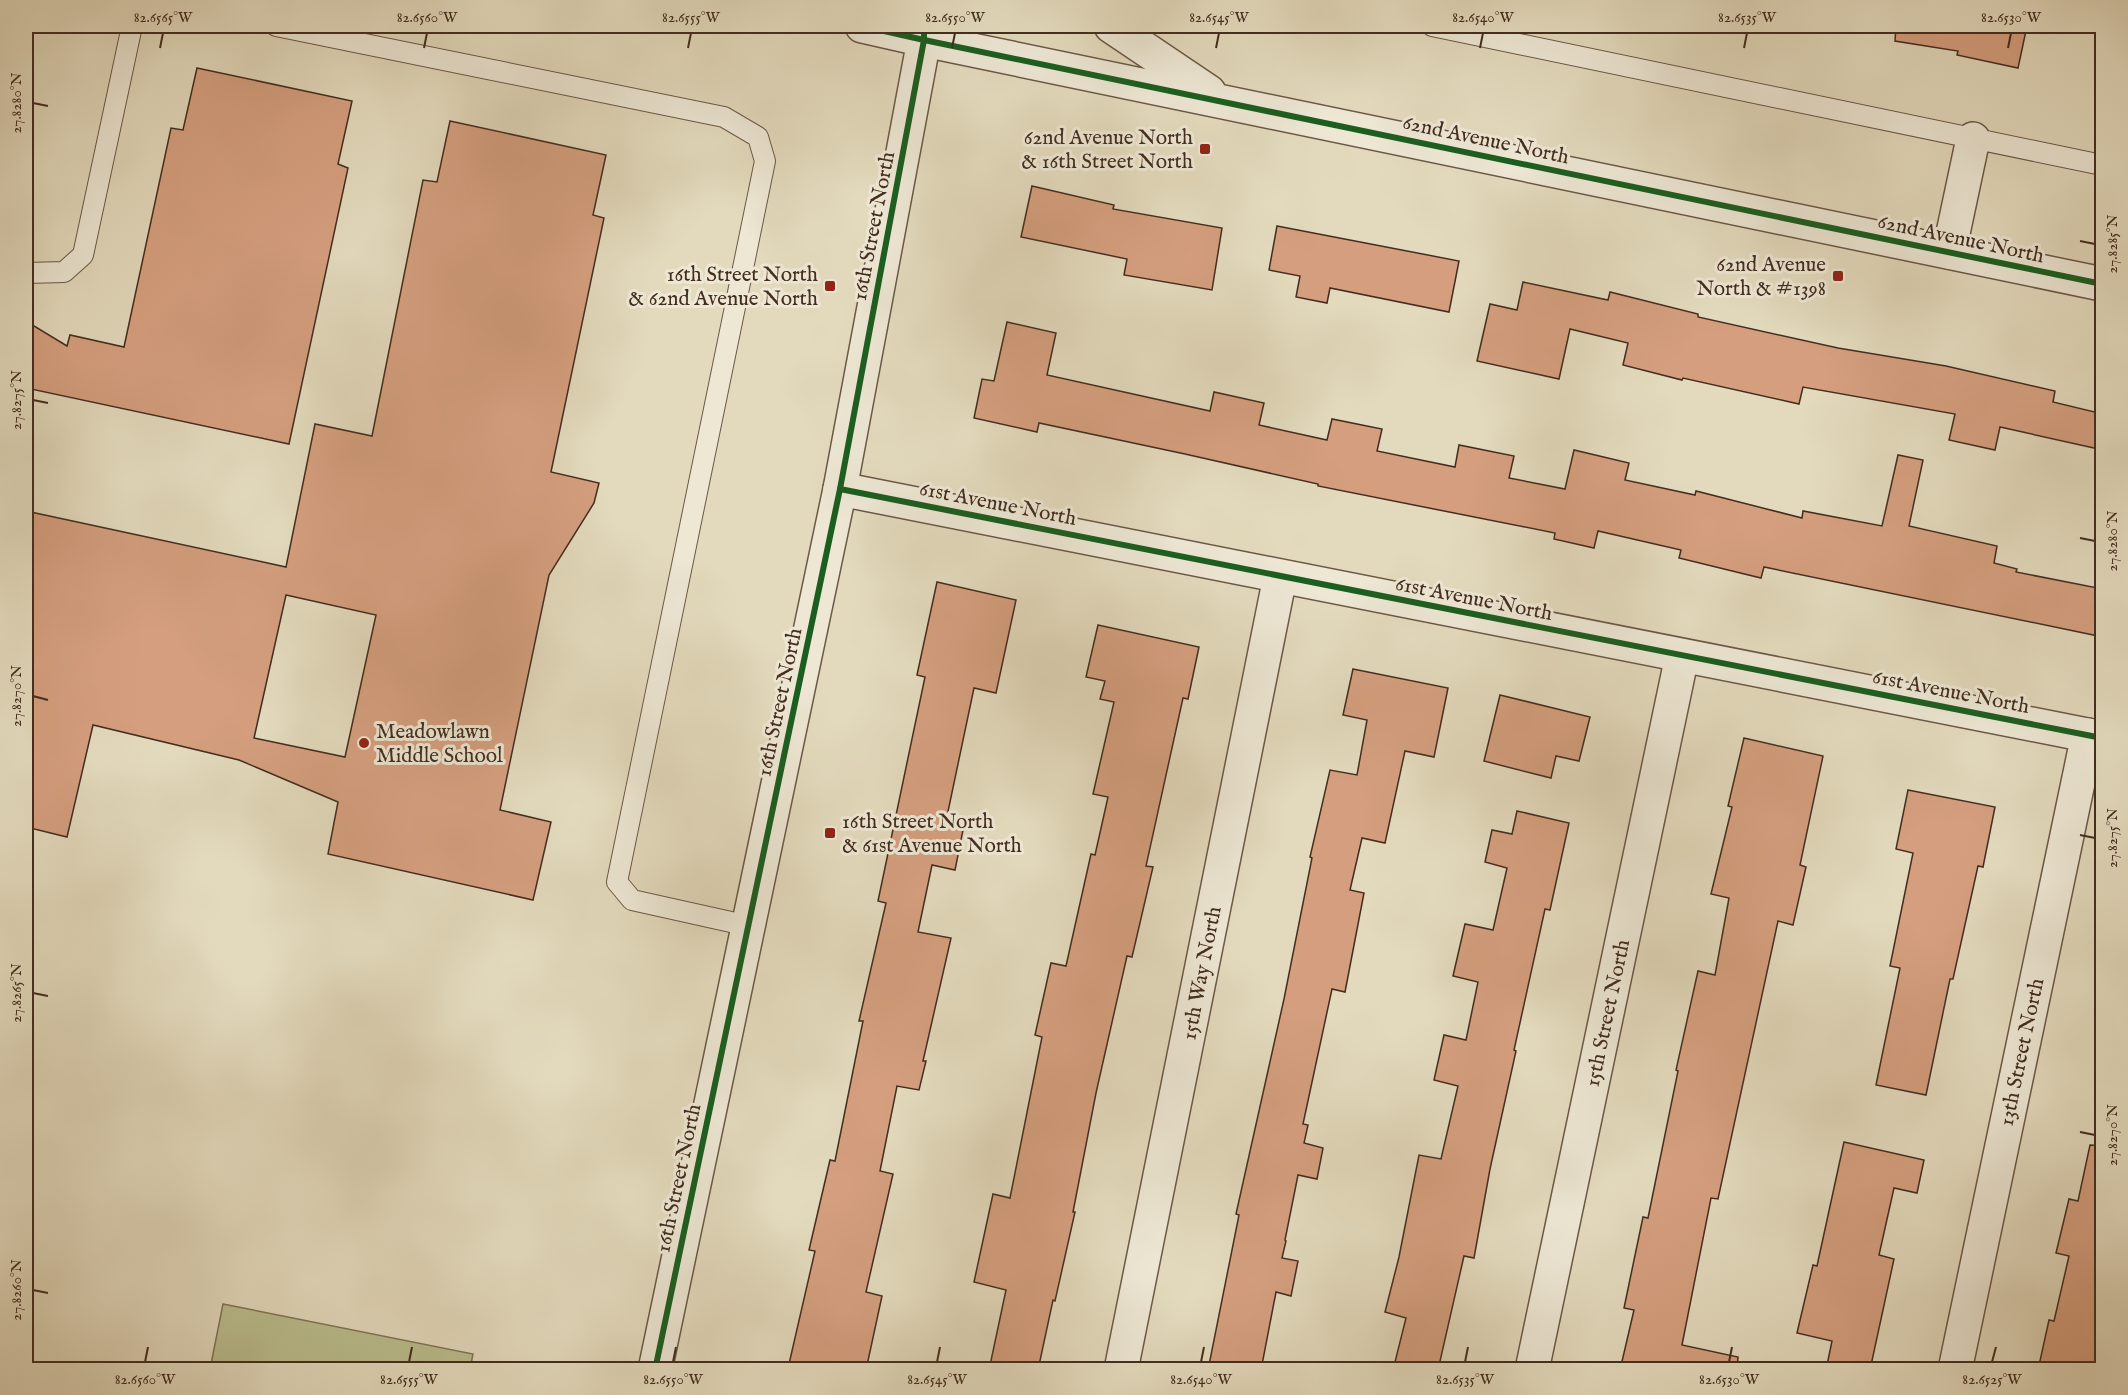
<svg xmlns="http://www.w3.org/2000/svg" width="2128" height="1395" font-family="'IM FELL English',serif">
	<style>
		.green { fill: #babd8d; stroke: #7e7556; stroke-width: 1.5 }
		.building { fill: #d59f7f; stroke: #432d1f; stroke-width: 1.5; fill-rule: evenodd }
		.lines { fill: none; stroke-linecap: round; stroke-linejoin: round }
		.service-casing { stroke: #6b5846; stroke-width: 22 }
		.minor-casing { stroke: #6b5846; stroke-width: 36 }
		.tertiary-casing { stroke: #6b5846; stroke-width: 36 }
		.service { stroke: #ede7d4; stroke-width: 20 }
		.minor { stroke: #ede7d4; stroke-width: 33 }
		.tertiary { stroke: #ede7d4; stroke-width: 33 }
		.cycleway-casing { stroke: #ede7d4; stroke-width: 10 }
		.cycleway { stroke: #1b5e20; stroke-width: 6 }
		.ticks { fill: none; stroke: #432d1f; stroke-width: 2 }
		.poi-dot { fill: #8f2418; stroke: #ede7d4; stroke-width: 2 }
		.labels { text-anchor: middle; stroke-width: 6; stroke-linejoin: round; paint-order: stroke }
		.poi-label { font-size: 21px; fill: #432d1f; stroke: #ede7d4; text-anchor: end }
		.street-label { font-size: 21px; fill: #432d1f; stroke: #ede7d4 }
		.neatline { fill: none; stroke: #432d1f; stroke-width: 2 }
		.ticks-label { font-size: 15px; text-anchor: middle; fill: #432d1f }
	</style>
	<rect width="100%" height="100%" fill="#e3dabd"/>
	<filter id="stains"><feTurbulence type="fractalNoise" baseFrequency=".00333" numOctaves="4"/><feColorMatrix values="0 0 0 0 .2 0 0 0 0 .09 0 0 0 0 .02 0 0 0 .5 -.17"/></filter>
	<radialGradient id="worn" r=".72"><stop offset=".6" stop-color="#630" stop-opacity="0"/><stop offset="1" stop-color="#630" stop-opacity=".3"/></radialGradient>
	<polygon class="green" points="223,1304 473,1354 470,1369 210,1369"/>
	<g class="building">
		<polygon points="1896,26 2027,26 2018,68 1957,55 1958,51 1895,41"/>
		<polygon points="197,68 352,101 338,164 348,168 289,444 26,388 26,321 67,346 70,335 124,347 171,128 183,130"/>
		<path d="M450,121L606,155L593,215L604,218L551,472L599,483L594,503L549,575L500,810L551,822L533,900L328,854L338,802L239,760L93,725L67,837L26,827V511L286,567L315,424L372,436L423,180L437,182ZM286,595L376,615L345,757L254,738Z"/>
		<polygon points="1032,186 1114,205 1113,209 1222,228 1212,290 1124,275 1127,259 1021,237"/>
		<polygon points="1277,226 1459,261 1449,312 1330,288 1327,303 1296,297 1300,276 1269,270"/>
		<polygon points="1523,282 1608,300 1610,292 1698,314 1698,317 1838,348 1946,366 2055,391 2053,402 2103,414 2103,450 2000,427 1995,450 1949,440 1955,414 1803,387 1799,404 1683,378 1682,380 1623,365 1628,343 1570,329 1559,379 1477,361 1490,304 1517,310"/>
		<polygon points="1007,322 1056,333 1047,375 1210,411 1214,392 1264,403 1259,425 1327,440 1332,419 1382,429 1377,451 1455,467 1459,445 1514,456 1509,478 1565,489 1574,450 1629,463 1625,480 1695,495 1696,491 1802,518 1803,511 1882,526 1898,455 1923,460 1909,526 1997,546 1994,563 2017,569 2016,572 2103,589 2103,637 1764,567 1761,578 1679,558 1681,550 1598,531 1594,548 1554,539 1555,533 1318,486 1318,484 1185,454 1039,423 1037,432 974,418 982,379 994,381"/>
		<polygon points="937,582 1016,600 996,693 974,688 946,821 964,825 955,870 932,865 918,932 951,938 923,1061 926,1061 919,1090 897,1086 880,1171 893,1174 866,1292 882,1296 866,1370 815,1370 789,1364 815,1251 809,1250 830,1160 835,1161 863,1021 859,1021 886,903 878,901 925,677 917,675"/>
		<polygon points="1098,625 1199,647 1188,699 1183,698 1146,866 1153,867 1132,957 1127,956 1096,1093 1073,1212 1075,1212 1055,1301 1053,1300 1038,1370 989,1370 1006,1290 974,1282 993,1194 1010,1198 1042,1037 1035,1035 1051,963 1066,966 1091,854 1095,855 1108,797 1093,794 1114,702 1100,699 1105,681 1086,677"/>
		<polygon points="1353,669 1448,688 1434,757 1405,751 1385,843 1362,838 1350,890 1364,893 1345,992 1332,989 1303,1124 1308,1125 1304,1143 1323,1148 1317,1179 1298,1175 1285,1240 1286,1241 1282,1258 1298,1261 1291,1296 1276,1292 1261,1370 1208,1370 1239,1215 1236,1214 1284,999 1312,858 1310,857 1330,770 1357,775 1367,720 1343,715"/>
		<polygon points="1500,695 1590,717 1579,761 1556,756 1551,778 1484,761"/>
		<polygon points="1744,738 1823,756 1800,865 1806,867 1793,925 1778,921 1718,1199 1711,1198 1682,1345 1738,1357 1737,1370 1620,1370 1634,1310 1624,1308 1643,1217 1648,1218 1678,1071 1676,1070 1698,971 1715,975 1729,898 1711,894 1732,807 1728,806"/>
		<polygon points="1908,790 1995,807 1983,867 1978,866 1953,979 1950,979 1926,1095 1876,1085 1900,968 1890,966 1913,853 1896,849"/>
		<polygon points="1517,811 1569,823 1550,910 1545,909 1514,1050 1516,1051 1490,1169 1474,1258 1464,1256 1438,1370 1393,1370 1406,1318 1385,1312 1399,1257 1419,1155 1441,1159 1458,1086 1434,1080 1444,1035 1466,1040 1478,982 1453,976 1465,924 1493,930 1507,868 1485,862 1492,830 1512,834"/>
		<polygon points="1844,1142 1924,1160 1917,1193 1894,1188 1879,1255 1894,1259 1870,1370 1826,1370 1832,1341 1797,1333 1813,1265 1817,1266"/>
		<polygon points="2090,1145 2103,1146 2103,1370 2038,1370 2049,1320 2054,1321 2069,1256 2056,1253 2069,1199 2078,1201"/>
	</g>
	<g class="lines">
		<g class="service-casing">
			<g id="service">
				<polyline points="276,26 724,117 758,137 765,161 617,882 632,900 749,926"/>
				<polyline points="1432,26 2102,165"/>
				<polyline points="26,273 64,272 83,255 132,26"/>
			</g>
		</g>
		<g class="minor-casing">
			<g id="minor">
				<polyline points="1949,252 1973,139"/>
				<polyline points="840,489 2102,738"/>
				<polyline points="1121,1370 1280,577"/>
				<polyline points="1532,1370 1682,656"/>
				<polyline points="1955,1370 2088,735"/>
			</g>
		</g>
		<g class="tertiary-casing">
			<g id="tertiary">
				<polyline points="862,26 924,40 2102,284"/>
				<polyline points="1111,26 1209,92"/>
				<polyline points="655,1370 840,489 924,40 924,26"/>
			</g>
		</g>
		<use href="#service" class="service"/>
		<use href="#minor" class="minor"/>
		<use href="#tertiary" class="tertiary"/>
		<g class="cycleway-casing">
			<g id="cycleway">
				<polyline points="862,26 924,40 2102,284"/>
				<polyline points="840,489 2102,738"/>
				<polyline points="655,1370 840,489 924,40 924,26"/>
			</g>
		</g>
		<use href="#cycleway" class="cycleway"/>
	</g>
	<path class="ticks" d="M160,48L163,33M424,48L427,33M688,48L691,33M952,48L955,33M1216,48L1219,33M1480,48L1483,33M1744,48L1747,33M2008,48L2011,33M33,103L48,106M2080,241L2095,244M33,400L48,403M2080,538L2095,541M33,696L48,700M2080,835L2095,838M33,993L48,996M2080,1132L2095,1135M33,1290L48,1293M145,1362L148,1347M409,1362L412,1347M673,1362L676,1347M937,1362L940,1347M1201,1362L1204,1347M1465,1362L1468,1347M1729,1362L1732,1347M1992,1362L1996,1347"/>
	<g class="poi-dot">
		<rect x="1199" y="143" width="12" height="12" rx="3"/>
		<rect x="1832" y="270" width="12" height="12" rx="3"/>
		<rect x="824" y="280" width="12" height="12" rx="3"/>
		<circle cx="364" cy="743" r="6"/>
		<rect x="824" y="827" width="12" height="12" rx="3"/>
	</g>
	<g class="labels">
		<g class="poi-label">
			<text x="1193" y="144">62nd Avenue North<tspan x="1193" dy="24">&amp; 16th Street North</tspan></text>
			<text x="1826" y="271">62nd Avenue<tspan x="1826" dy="24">North &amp; #1398</tspan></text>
			<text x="818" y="281">16th Street North<tspan x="818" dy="24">&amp; 62nd Avenue North</tspan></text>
			<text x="376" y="738" text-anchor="start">Meadowlawn<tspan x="376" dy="24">Middle School</tspan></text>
			<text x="842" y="828" text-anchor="start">16th Street North<tspan x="842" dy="24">&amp; 61st Avenue North</tspan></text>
		</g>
		<g class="street-label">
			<text transform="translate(1486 139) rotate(12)" y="7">62nd Avenue North</text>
			<text transform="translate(873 226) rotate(-79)" y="7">16th Street North</text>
			<text transform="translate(1961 238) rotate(12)" y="7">62nd Avenue North</text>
			<text transform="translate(998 503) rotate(11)" y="7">61st Avenue North</text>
			<text transform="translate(1474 598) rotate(11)" y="7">61st Avenue North</text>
			<text transform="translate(1951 691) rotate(11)" y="7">61st Avenue North</text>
			<text transform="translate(779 702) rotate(-78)" y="7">16th Street North</text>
			<text transform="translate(1201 973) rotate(-79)" y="7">15th Way North</text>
			<text transform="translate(1607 1013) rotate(-78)" y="7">15th Street North</text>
			<text transform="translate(2021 1052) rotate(-78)" y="7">13th Street North</text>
			<text transform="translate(678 1178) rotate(-78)" y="7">16th Street North</text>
		</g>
	</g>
	<rect width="2128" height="1395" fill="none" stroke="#e3dabd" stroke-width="66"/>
	<rect x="33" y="33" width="2062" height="1329" class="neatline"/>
	<g class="ticks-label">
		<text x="163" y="22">82.6565°W</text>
		<text x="427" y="22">82.6560°W</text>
		<text x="691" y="22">82.6555°W</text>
		<text x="955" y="22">82.6550°W</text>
		<text x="1219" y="22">82.6545°W</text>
		<text x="1483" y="22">82.6540°W</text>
		<text x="1747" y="22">82.6535°W</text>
		<text x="2011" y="22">82.6530°W</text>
		<text transform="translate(16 103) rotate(-90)" y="5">27.8280°N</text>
		<text transform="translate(2112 244) rotate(-90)" y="5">27.8285°N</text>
		<text transform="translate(16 400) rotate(-90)" y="5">27.8275°N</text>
		<text transform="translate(2112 541) rotate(-90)" y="5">27.8280°N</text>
		<text transform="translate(16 696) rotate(-90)" y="5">27.8270°N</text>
		<text transform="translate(2112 838) rotate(-90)" y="5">27.8275°N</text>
		<text transform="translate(16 993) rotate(-90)" y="5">27.8265°N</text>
		<text transform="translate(2112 1135) rotate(-90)" y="5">27.8270°N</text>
		<text transform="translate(16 1290) rotate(-90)" y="5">27.8260°N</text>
		<text x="145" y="1384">82.6560°W</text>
		<text x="409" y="1384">82.6555°W</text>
		<text x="673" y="1384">82.6550°W</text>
		<text x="937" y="1384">82.6545°W</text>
		<text x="1201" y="1384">82.6540°W</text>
		<text x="1465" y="1384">82.6535°W</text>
		<text x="1729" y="1384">82.6530°W</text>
		<text x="1992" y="1384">82.6525°W</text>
	</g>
	<rect width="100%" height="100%" filter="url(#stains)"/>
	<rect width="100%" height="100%" fill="url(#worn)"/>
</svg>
